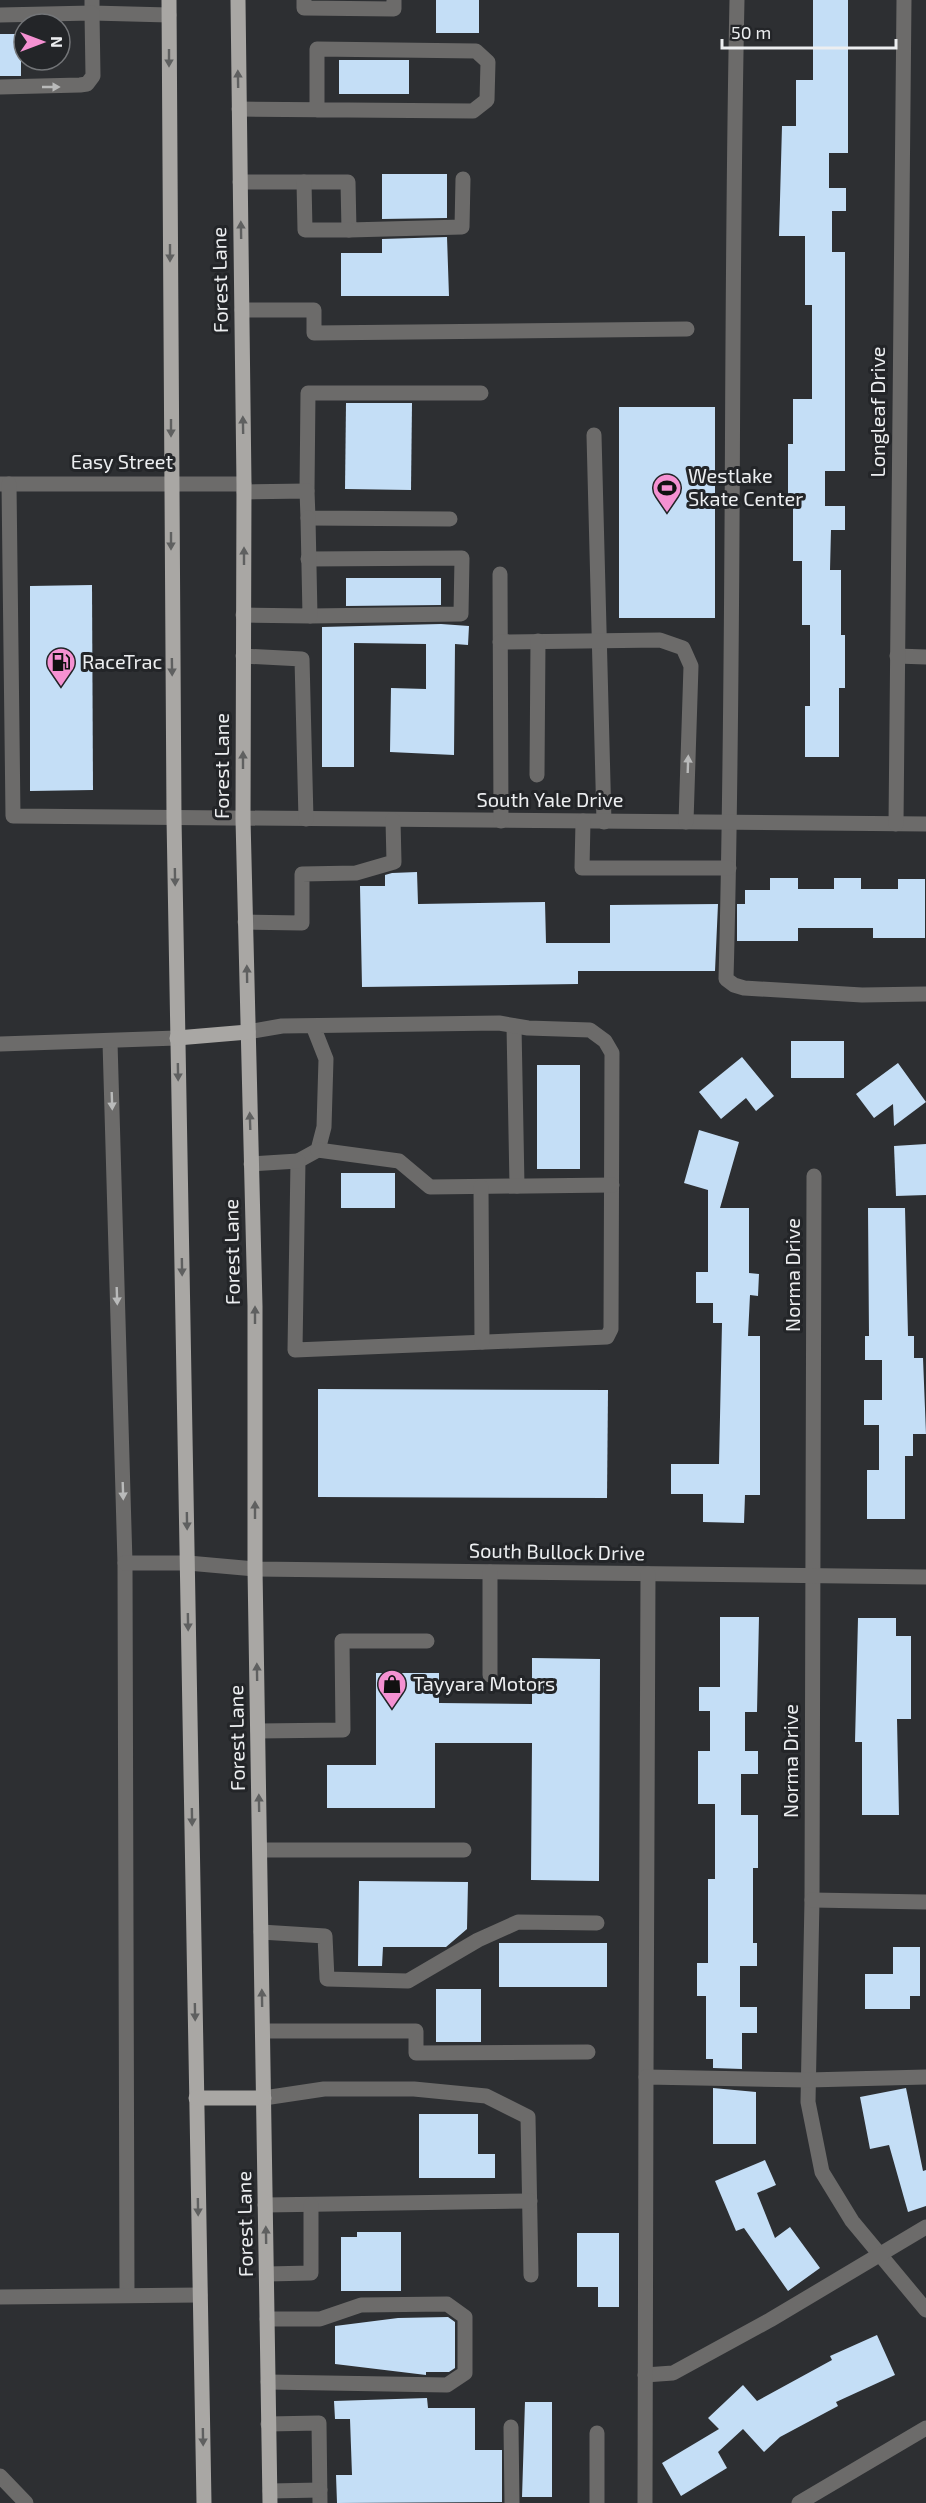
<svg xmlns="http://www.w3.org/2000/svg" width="926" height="2503" font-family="'Exo 2',sans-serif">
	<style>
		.building { fill: #c4def6 }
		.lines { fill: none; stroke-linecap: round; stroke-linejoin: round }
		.minor { stroke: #6c6b6a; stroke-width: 15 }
		.major { stroke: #a9a7a4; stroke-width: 15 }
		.oneway { fill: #5f6060 }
		.oneway2 { fill: #b9baba }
		.labels { text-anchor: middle; stroke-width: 6; stroke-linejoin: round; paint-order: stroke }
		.street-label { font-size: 20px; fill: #eceef0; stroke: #232528 }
		.poi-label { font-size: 20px; fill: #eceef0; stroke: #232528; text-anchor: start }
	</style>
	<rect width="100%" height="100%" fill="#2d2f32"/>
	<g class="building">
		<rect x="436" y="0" width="43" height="33"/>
		<polygon points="813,0 848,0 848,153 829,153 829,188 846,188 846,211 832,211 832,252 845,252 845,471 825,471 825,506 845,506 845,530 831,530 830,570 841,570 841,635 845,635 845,688 839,688 839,757 805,757 805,706 810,706 810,625 802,625 802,561 793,561 793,497 788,497 788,444 793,444 793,399 812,399 812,305 805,305 805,236 779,236 782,126 796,126 796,80 813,80"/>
		<rect x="0" y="34" width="21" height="42"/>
		<rect x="339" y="60" width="70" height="34"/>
		<polygon points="382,174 447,174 447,218 382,219"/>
		<polygon points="447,237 449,296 341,296 341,253 382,253 382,239"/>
		<polygon points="346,403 412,403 411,490 345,489"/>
		<rect x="619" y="407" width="96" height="211"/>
		<polygon points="346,578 441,578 441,605 346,606"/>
		<polygon points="92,585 93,790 30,791 30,586"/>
		<polygon points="441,624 469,626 468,645 455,644 454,755 390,752 391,688 426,689 426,644 354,643 354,767 322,767 322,627"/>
		<polygon points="417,872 418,904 545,902 546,943 610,943 610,905 718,904 715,971 578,971 578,984 362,987 360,886 385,886 385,875 392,873"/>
		<polygon points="770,878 798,878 798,889 834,889 834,878 861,878 861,889 898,889 898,879 925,879 925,938 873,938 873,928 798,928 798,941 737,941 737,904 745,904 745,890 770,890"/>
		<rect x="791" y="1041" width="53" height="37"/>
		<polygon points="742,1057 774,1096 756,1111 746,1098 721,1119 699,1092"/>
		<polygon points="898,1063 926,1102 894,1126 893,1104 874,1118 856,1094"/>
		<rect x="537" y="1065" width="43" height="104"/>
		<polygon points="699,1130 739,1142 720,1208 749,1208 749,1273 759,1274 758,1296 750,1295 748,1336 760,1336 760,1495 745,1495 744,1523 703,1522 703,1494 671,1494 671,1464 719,1464 722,1323 713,1323 713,1303 696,1303 696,1272 708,1272 708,1190 684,1183"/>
		<polygon points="926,1144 926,1195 896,1196 894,1146"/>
		<rect x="341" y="1173" width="54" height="35"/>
		<polygon points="868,1208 905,1208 908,1336 914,1336 914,1358 923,1358 926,1434 913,1434 913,1456 905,1456 905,1519 867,1519 867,1470 879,1470 879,1425 864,1425 864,1400 882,1400 882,1360 865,1360 865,1336 869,1336"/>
		<polygon points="318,1389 608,1390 607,1498 318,1497"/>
		<polygon points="720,1617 759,1617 757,1712 745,1712 745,1751 758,1751 758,1774 741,1774 741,1815 758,1815 758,1868 753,1868 753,1943 757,1943 757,1966 740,1966 740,2007 757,2007 757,2033 742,2033 742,2069 713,2068 713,2059 706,2059 706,1996 697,1996 697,1963 708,1963 708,1879 715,1879 715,1804 698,1804 698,1751 710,1751 710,1711 699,1711 699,1687 720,1687"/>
		<polygon points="858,1618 896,1618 896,1636 911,1636 911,1719 897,1719 899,1815 862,1815 862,1742 855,1742"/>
		<polygon points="532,1658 600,1659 599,1881 531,1880 532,1743 435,1743 435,1808 327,1808 327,1765 376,1765 376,1673 439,1673 439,1703 532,1704"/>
		<polygon points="359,1881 468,1882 467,1929 446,1947 383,1947 382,1966 358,1966"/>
		<rect x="499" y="1943" width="108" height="44"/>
		<polygon points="893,1947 920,1947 920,1996 910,1996 910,2009 865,2009 865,1974 893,1974"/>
		<rect x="436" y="1989" width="45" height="53"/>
		<polygon points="713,2088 756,2092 756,2144 713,2144"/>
		<polygon points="906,2088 923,2171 926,2170 926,2206 908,2212 889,2145 870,2149 860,2097"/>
		<polygon points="419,2114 478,2114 478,2154 495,2154 495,2178 419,2178"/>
		<polygon points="765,2160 776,2185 757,2193 775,2238 790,2227 820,2268 788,2291 744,2228 736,2231 715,2181"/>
		<polygon points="357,2232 401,2232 401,2291 341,2291 341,2237 357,2237"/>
		<polygon points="577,2233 619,2233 619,2307 598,2307 598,2287 577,2287"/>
		<polygon points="448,2317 455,2322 455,2368 449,2372 426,2372 426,2375 335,2364 335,2326 398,2318"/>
		<polygon points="877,2335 895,2375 836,2402 838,2406 780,2437 764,2452 743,2429 718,2452 727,2468 681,2496 662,2463 719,2429 708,2418 743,2385 757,2401 832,2360 830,2356"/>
		<polygon points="427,2398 428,2408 475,2408 475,2450 502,2450 502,2502 337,2503 336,2475 352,2475 350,2419 335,2419 334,2401"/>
		<polygon points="525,2402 552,2402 552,2497 522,2497"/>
	</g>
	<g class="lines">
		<g class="minor">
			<polyline points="92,0 92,13 169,15"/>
			<polyline points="304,0 304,8 394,9 394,0"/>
			<path d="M737,0C730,326 735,652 726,979L734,985L744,988L862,995L926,994"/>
			<polyline points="0,15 92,13 93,76 87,84 80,85 0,87"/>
			<polyline points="239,109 473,111 487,100 488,62 476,51 317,49 317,110"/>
			<polyline points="240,182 348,182 349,230 462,227 463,179"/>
			<polyline points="304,182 305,230 349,230"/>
			<polyline points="242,310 314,310 314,333 687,329"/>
			<polyline points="594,435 604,822"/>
			<polyline points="1,484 244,484"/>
			<polyline points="9,484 13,816 926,824"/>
			<polyline points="307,491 308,393 481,393"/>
			<polyline points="244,492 307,491 308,518 450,519"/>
			<polyline points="308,559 462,558 461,614 310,616"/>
			<polyline points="500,574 501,821"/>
			<polyline points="243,615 310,616 308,518"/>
			<polyline points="500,642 660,640 683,648 691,666 686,822"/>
			<polyline points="243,656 302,659 306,819"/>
			<polyline points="897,656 926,657"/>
			<polyline points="537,775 538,641"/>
			<polyline points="583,821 582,868 729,868"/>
			<polyline points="896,824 904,0"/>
			<polyline points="245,922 302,923 302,874 356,873 394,862 393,820"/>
			<polyline points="514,1026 517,1186"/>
			<polyline points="248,1032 282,1026 499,1023 528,1028 590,1030 605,1041 612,1053 611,1329 607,1337 295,1350 298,1161 318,1150 324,1127 326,1059 313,1026"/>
			<polyline points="110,1042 125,1563 127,2295"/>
			<polyline points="0,1044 177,1038"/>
			<polyline points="318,1150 399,1161 430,1187 612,1185"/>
			<polyline points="251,1164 298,1161"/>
			<polyline points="814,1176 812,1900 808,2102 822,2172 852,2221 926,2310"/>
			<polyline points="481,1187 482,1342"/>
			<polyline points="125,1563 188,1563 255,1569 926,1577"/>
			<polyline points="490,1572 490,1675"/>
			<polyline points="258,1731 343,1730 342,1641 427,1641"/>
			<polyline points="260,1850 464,1850"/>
			<polyline points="812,1900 926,1902"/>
			<polyline points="261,1932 325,1936 327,1979 408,1981 478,1940 518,1922 597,1923"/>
			<polyline points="263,2031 416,2031 416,2053 588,2052"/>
			<polyline points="646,2077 648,1574"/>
			<polyline points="264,2098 324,2089 414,2089 486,2096 528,2117 531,2275"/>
			<polyline points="265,2205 530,2201"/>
			<polyline points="267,2274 311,2273 311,2205"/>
			<polyline points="0,2297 200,2295"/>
			<polyline points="267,2319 320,2319 361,2305 447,2304 465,2317 465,2373 447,2385 268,2382"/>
			<polyline points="645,2375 673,2373 770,2320 926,2227"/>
			<polyline points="268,2424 319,2423 320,2503"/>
			<polyline points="511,2427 512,2503"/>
			<polyline points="597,2433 597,2503"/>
			<polyline points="0,2476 26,2503"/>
			<polyline points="270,2491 320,2490"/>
			<polyline points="645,2503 646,2077 808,2080 926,2077"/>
			<polyline points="799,2503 926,2428"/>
		</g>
		<g class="major">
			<polyline points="169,0 174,818 204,2503"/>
			<polyline points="238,0 244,484 243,819 255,1306 255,1569 270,2503"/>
			<polyline points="177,1038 248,1032"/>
			<polyline points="196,2098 264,2098"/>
		</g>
	</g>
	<defs><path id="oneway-solid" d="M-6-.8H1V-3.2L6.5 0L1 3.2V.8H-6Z" transform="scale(1.5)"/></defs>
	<g class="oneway">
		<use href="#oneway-solid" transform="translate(169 58) rotate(90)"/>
		<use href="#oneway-solid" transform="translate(238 79) rotate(-91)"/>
		<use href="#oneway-solid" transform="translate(241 230) rotate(-91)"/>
		<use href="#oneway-solid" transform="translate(170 253) rotate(90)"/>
		<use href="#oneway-solid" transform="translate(243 425) rotate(-91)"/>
		<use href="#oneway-solid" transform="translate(171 428) rotate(90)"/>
		<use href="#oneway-solid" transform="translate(171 541) rotate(90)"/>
		<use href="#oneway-solid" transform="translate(244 556) rotate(-90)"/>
		<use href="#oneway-solid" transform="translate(172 667) rotate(89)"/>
		<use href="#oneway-solid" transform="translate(243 760) rotate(-90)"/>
		<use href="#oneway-solid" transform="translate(175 877) rotate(89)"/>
		<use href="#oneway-solid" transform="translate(247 974) rotate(-91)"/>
		<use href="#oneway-solid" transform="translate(178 1072) rotate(89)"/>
		<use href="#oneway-solid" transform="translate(250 1121) rotate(-92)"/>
		<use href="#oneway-solid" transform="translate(182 1267) rotate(89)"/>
		<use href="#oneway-solid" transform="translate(255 1315) rotate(-90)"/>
		<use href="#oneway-solid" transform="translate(255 1510) rotate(-90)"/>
		<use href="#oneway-solid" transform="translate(187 1521) rotate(89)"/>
		<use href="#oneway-solid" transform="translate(188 1622) rotate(89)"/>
		<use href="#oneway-solid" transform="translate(257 1672) rotate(-91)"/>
		<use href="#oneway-solid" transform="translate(259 1803) rotate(-91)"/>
		<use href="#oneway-solid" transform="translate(192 1817) rotate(89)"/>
		<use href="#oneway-solid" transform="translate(262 1998) rotate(-91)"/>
		<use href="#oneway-solid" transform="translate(195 2012) rotate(89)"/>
		<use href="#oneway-solid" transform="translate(198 2207) rotate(89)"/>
		<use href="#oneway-solid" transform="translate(266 2235) rotate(-91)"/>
		<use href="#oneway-solid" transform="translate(203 2437) rotate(89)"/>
	</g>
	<g class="oneway2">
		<use href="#oneway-solid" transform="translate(51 87)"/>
		<use href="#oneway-solid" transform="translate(688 764) rotate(-88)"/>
		<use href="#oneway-solid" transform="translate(112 1101) rotate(88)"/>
		<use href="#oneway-solid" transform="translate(117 1296) rotate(88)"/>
		<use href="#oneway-solid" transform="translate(123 1491) rotate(88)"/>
	</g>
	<defs>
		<g id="stadium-pin" transform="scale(1.5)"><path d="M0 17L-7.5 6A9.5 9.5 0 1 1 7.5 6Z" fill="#f591d2" stroke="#232528"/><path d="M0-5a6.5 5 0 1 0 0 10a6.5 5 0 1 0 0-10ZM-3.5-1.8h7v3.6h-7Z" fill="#111"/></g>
		<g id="fuel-pin" transform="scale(1.5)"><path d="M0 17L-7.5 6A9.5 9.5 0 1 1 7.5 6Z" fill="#f591d2" stroke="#232528"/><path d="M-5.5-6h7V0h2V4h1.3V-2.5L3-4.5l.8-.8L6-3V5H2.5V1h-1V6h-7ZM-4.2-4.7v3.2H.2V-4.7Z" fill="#111"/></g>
		<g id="shop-pin" transform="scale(1.5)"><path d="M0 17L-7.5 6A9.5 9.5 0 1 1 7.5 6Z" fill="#f591d2" stroke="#232528"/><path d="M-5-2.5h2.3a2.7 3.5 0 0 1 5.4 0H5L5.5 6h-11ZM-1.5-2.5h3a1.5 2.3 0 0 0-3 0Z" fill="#111"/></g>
	</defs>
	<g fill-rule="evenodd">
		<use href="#stadium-pin" x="667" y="488"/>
		<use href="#fuel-pin" x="61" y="662"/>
		<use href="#shop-pin" x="392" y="1684"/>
	</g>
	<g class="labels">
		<g class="street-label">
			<text transform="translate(220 280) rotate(-91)" y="7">Forest Lane</text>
			<text transform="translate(878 412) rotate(-90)" y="7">Longleaf Drive</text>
			<text x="122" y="469">Easy Street</text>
			<text transform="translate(222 766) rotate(-90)" y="7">Forest Lane</text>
			<text x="550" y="807">South Yale Drive</text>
			<text transform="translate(232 1252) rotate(-91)" y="7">Forest Lane</text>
			<text transform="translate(793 1275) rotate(-90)" y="7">Norma Drive</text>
			<text transform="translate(557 1552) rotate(1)" y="7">South Bullock Drive</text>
			<text transform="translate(237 1738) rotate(-91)" y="7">Forest Lane</text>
			<text transform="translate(791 1761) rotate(-90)" y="7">Norma Drive</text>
			<text transform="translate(245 2224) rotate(-91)" y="7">Forest Lane</text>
		</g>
		<g class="poi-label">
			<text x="688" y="483">Westlake<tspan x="688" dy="23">Skate Center</tspan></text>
			<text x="82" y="669">RaceTrac</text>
			<text x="413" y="1691">Tayyara Motors</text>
		</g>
	</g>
	<g transform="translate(42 42) rotate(90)"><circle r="28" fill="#232528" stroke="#737578" stroke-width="1.5"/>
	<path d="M0-4.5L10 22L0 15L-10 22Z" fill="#f591d2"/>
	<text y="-9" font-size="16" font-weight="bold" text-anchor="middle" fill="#eceef0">N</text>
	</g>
	<path d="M722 39v9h174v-9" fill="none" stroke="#eceef0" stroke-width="3"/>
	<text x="731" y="39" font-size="18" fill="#eceef0" stroke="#232528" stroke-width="4.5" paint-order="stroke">50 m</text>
</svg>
